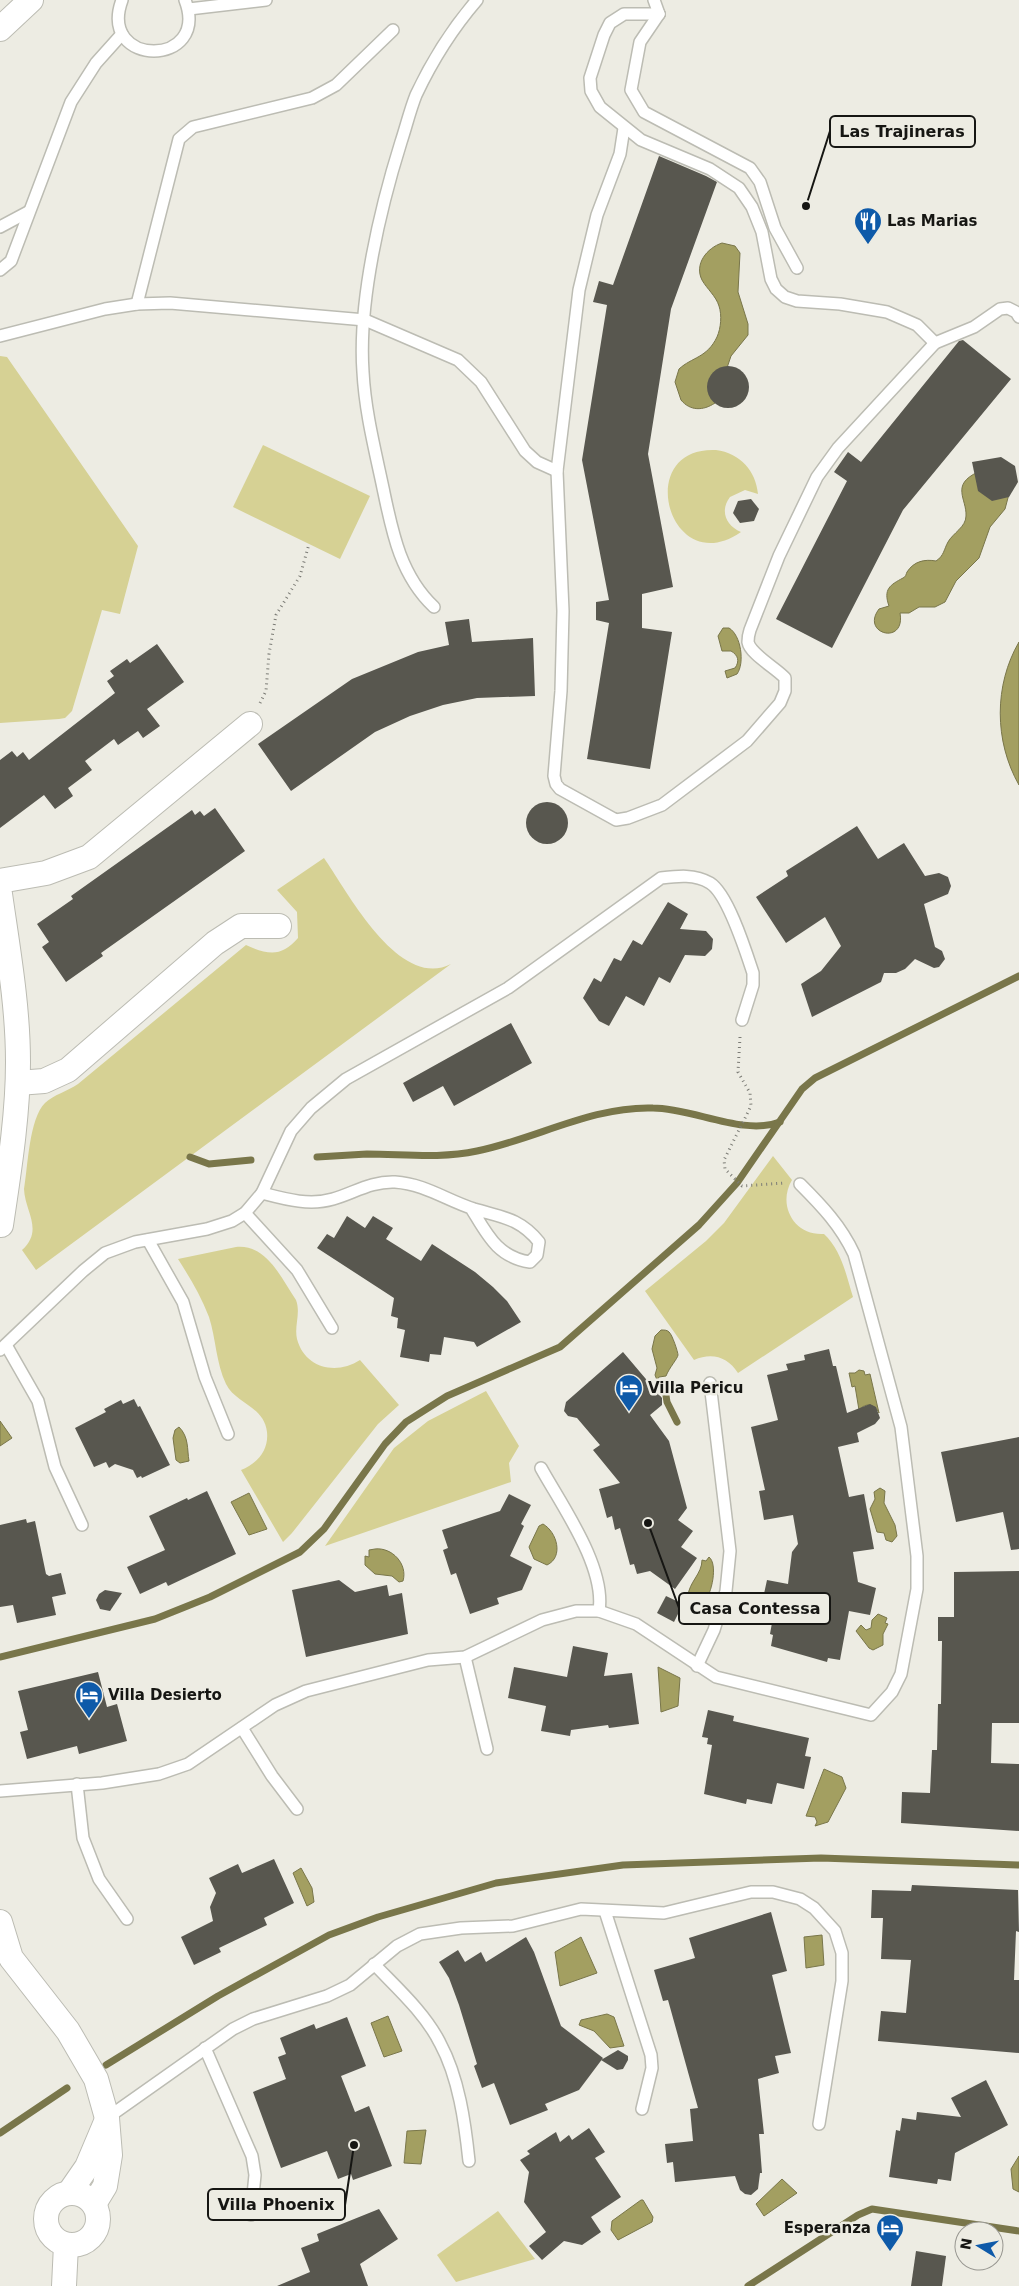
<svg xmlns="http://www.w3.org/2000/svg" width="1019" height="2286" font-family="'DejaVu Sans',sans-serif">
	<style>
		.green { fill: #d6d194 }
		.water { fill: #a39f61; stroke: #79764a }
		.lines { fill: none; stroke-linecap: round; stroke-linejoin: round }
		.stream { stroke: #79764a; stroke-width: 7 }
		.building { fill: #58574f }
		.service-casing { stroke: #bcbcb3; stroke-width: 14 }
		.minor-casing { stroke: #bcbcb3; stroke-width: 26 }
		.path { stroke: #7c7c76; stroke-width: 3; stroke-dasharray: 1 4; stroke-linecap: butt }
		.service { stroke: #fff; stroke-width: 11 }
		.minor { stroke: #fff; stroke-width: 24 }
		.labels { text-anchor: middle; stroke-width: 5; stroke-linejoin: round; paint-order: stroke }
		.poi-label { font-size: 15px; font-weight: bold; fill: #161613; stroke: #edece3; text-anchor: start }
		.leader { fill: none; stroke: #161613; stroke-width: 2 }
		.callout-dot { fill: #161613; stroke: #edece3; stroke-width: 2 }
		.callout { fill: #edece3; stroke: #161613; stroke-width: 2 }
		.callout-label { font-size: 16px; text-anchor: middle; font-weight: bold; fill: #161613 }
	</style>
	<rect width="100%" height="100%" fill="#edece3"/>
	<g class="green">
		<polygon points="0,356 7,357 138,546 120,614 102,610 72,711 65,718 59,719 0,723"/>
		<polygon points="263,445 370,496 340,559 233,507"/>
		<path d="M716,450C740,453 756,471 758,494L745,490L730,497C720,510 725,525 741,532C669,582 632,446 716,450Z"/>
		<path d="M324,858C347,891 399,991 451,964L36,1270L22,1250C44,1230 25,1212 24,1189C28,1166 29,1119 45,1103C53,1095 68,1091 78,1084L246,945C268,955 282,957 298,938L297,912L277,890Z"/>
		<path d="M773,1156L792,1180C777,1205 794,1236 824,1234C842,1251 846,1275 853,1297L738,1373C728,1357 712,1352 694,1360L645,1291L706,1241L724,1223Z"/>
		<path d="M236,1247C267,1244 281,1278 296,1300C301,1313 294,1326 297,1339C305,1369 337,1375 360,1360L399,1405L378,1424L292,1533L283,1542L241,1470C257,1464 269,1450 267,1432C264,1406 236,1404 226,1384C216,1363 216,1339 209,1317C201,1296 190,1278 178,1259Z"/>
		<polygon points="486,1391 519,1446 509,1463 511,1482 325,1546 394,1448 428,1421"/>
		<polygon points="498,2211 535,2259 456,2282 437,2255"/>
	</g>
	<g class="water">
		<path d="M722,243L735,246L740,253L738,292L748,324V335L731,356L715,403C703,411 690,411 681,400L675,382L679,369C692,357 707,358 717,337C721,328 722,315 719,306C716,296 707,289 702,280C694,264 707,248 722,243Z"/>
		<path d="M978,472L1009,494L1005,509L990,527L979,558L956,581L945,602L935,607H919L909,613H900C906,646 860,634 879,609L889,606C883,589 890,585 903,578C906,577 906,574 907,572C914,561 925,559 936,561C944,556 944,549 948,542C953,533 966,527 966,516C967,499 950,485 978,472Z"/>
		<path d="M723,628H729C741,635 745,663 737,674L727,678L725,671L735,668C740,661 738,655 731,651H722L718,636Z"/>
		<path d="M1019,642V785C994,741 994,685 1019,642Z"/>
		<path d="M661,1330C665,1330 667,1330 669,1332C672,1334 678,1352 678,1355C678,1358 669,1368 666,1376L659,1377L657,1380L655,1375L657,1368L652,1349L655,1336Z"/>
		<path d="M859,1370L864,1371L865,1375L870,1374L879,1413C875,1404 866,1402 859,1410L855,1386L852,1387L849,1373H855Z"/>
		<polygon points="0,1421 12,1438 0,1446"/>
		<path d="M179,1427C189,1437 187,1449 189,1461L180,1463L176,1460L173,1438L175,1430Z"/>
		<polygon points="880,1488 885,1491 884,1503 895,1525 897,1536 892,1542 886,1540 884,1533 877,1532 870,1509 875,1499 874,1492"/>
		<polygon points="249,1493 267,1529 249,1535 231,1502"/>
		<path d="M543,1524C557,1532 564,1557 547,1565L534,1559L529,1547L539,1526Z"/>
		<path d="M375,1549C392,1547 408,1564 403,1581L399,1582L392,1576L375,1574L365,1565V1556L369,1557V1550Z"/>
		<path d="M709,1557C718,1564 712,1594 704,1602H693L688,1596C689,1582 702,1574 702,1560L706,1561Z"/>
		<polygon points="878,1614 887,1618 885,1623 888,1624 883,1634 883,1645 873,1650 869,1648 856,1631 861,1625 866,1630 871,1628 872,1620"/>
		<polygon points="658,1667 680,1678 678,1706 661,1712"/>
		<polygon points="824,1769 842,1777 846,1788 828,1822 815,1826 817,1822 815,1817 806,1816"/>
		<polygon points="301,1868 312,1888 314,1902 307,1906 293,1873"/>
		<polygon points="822,1935 824,1965 806,1968 804,1937"/>
		<polygon points="581,1937 597,1973 560,1986 555,1952"/>
		<polygon points="607,2014 614,2017 624,2046 610,2048 594,2031 579,2025 581,2020"/>
		<polygon points="388,2016 402,2051 384,2057 371,2023"/>
		<polygon points="426,2130 421,2164 404,2163 407,2131"/>
		<polygon points="1019,2156 1019,2192 1013,2189 1011,2169"/>
		<polygon points="782,2179 797,2193 764,2216 756,2204"/>
		<polygon points="641,2200 643,2200 653,2217 652,2222 618,2240 611,2230 612,2221"/>
	</g>
	<g class="lines">
		<g class="stream">
			<polyline points="190,1157 209,1164 251,1160"/>
			<path d="M317,1157C334,1156 350,1155 367,1154C403,1154 440,1159 477,1151C536,1139 592,1106 653,1108C693,1108 743,1136 780,1122"/>
			<polyline points="664,1383 667,1402 677,1422"/>
			<polyline points="0,1657 155,1619 210,1597 300,1552 324,1529 385,1444 406,1422 447,1396 560,1347 699,1225 737,1183 802,1089 815,1078 1019,976"/>
			<polyline points="106,2065 218,1996 329,1935 378,1917 496,1883 623,1865 821,1858 1019,1865"/>
			<polyline points="0,2133 67,2088"/>
			<polyline points="748,2286 858,2215 872,2209 1019,2231"/>
		</g>
	</g>
	<g class="building">
		<polygon points="659,156 706,176 717,182 671,309 648,454 673,587 642,594 642,628 672,632 650,769 587,759 609,623 596,620 596,602 609,600 582,460 607,305 593,302 599,281 613,285"/>
		<polygon points="963,340 1011,379 903,510 832,648 776,619 847,481 834,472 848,452 861,462 959,341"/>
		<circle cx="728" cy="387" r="21"/>
		<polygon points="1001,457 1015,466 1018,482 1009,497 992,501 978,491 972,462"/>
		<polygon points="751,499 759,509 754,521 740,523 733,513 738,501"/>
		<polygon points="469,619 472,642 533,638 535,696 477,698 443,705 410,716 375,732 291,791 258,744 352,679 418,652 449,645 445,622"/>
		<polygon points="157,644 184,682 147,709 160,726 143,738 138,731 118,745 114,739 85,761 92,770 68,788 73,796 55,809 44,795 0,828 0,760 12,751 17,757 23,752 29,760 115,693 107,681 114,676 110,671 127,659 130,663"/>
		<circle cx="547" cy="823" r="21"/>
		<polygon points="215,808 245,851 101,953 103,956 66,982 42,947 49,942 37,924 73,899 71,896 192,810 195,815 200,811 204,816"/>
		<polygon points="857,826 878,859 904,843 925,876 939,873 948,877 951,886 948,894 924,904 935,947 942,951 945,959 939,967 934,968 915,959 905,969 896,973 884,973 881,982 812,1017 801,984 821,971 841,946 825,917 786,943 756,897 788,876 786,871"/>
		<polygon points="668,902 688,914 680,929 706,931 713,939 712,949 705,956 685,955 670,983 659,977 644,1006 626,996 609,1026 599,1021 583,998 594,978 601,982 614,958 621,961 633,940 642,945"/>
		<polygon points="511,1023 532,1063 454,1106 443,1086 413,1102 403,1083"/>
		<polygon points="347,1216 365,1228 373,1216 393,1228 386,1239 421,1261 432,1244 475,1272 493,1287 507,1301 521,1322 477,1347 474,1342 444,1337 441,1355 430,1354 429,1362 400,1357 405,1330 397,1328 398,1318 391,1316 394,1298 317,1248 327,1234 334,1238"/>
		<polygon points="829,1349 833,1366 836,1366 847,1413 870,1404 876,1407 880,1418 875,1424 857,1433 859,1442 838,1447 849,1497 864,1494 874,1549 853,1552 858,1582 876,1588 870,1615 849,1611 840,1660 828,1658 827,1662 771,1646 773,1635 770,1634 775,1606 762,1603 767,1580 788,1584 792,1552 798,1544 793,1515 764,1520 759,1491 765,1490 751,1427 778,1420 767,1375 788,1370 786,1364 805,1360 804,1355"/>
		<polygon points="623,1352 662,1398 662,1405 650,1415 669,1441 687,1508 678,1520 693,1531 681,1547 697,1558 675,1589 650,1571 637,1574 634,1564 630,1565 620,1528 615,1530 612,1516 607,1518 599,1489 620,1483 593,1450 600,1445 577,1418 568,1416 564,1411 566,1402"/>
		<polygon points="134,1399 138,1407 140,1406 170,1465 142,1478 141,1476 137,1478 133,1470 115,1464 109,1468 106,1462 94,1467 75,1428 106,1412 104,1409 121,1400 123,1404"/>
		<polygon points="1019,1437 1019,1549 1011,1550 1003,1512 956,1522 941,1452"/>
		<polygon points="207,1491 236,1554 168,1586 166,1582 140,1594 127,1567 165,1550 149,1516 187,1498 188,1500"/>
		<polygon points="509,1494 531,1505 521,1524 524,1526 510,1556 532,1567 522,1590 497,1598 499,1604 470,1614 456,1573 451,1575 443,1550 448,1548 442,1530 500,1511"/>
		<polygon points="26,1519 27,1523 35,1521 46,1574 49,1576 61,1573 66,1594 52,1597 56,1615 17,1623 13,1605 0,1607 0,1525"/>
		<polygon points="1019,1571 1019,1723 992,1723 991,1763 1019,1764 1019,1831 901,1823 902,1792 930,1793 932,1750 937,1750 938,1704 941,1704 942,1641 938,1641 938,1617 954,1617 954,1572"/>
		<polygon points="339,1580 355,1592 387,1585 389,1596 402,1593 408,1634 306,1657 292,1590"/>
		<polygon points="105,1590 122,1593 110,1611 100,1609 96,1600 99,1594"/>
		<polygon points="666,1596 683,1604 674,1622 657,1613"/>
		<polygon points="573,1646 608,1653 604,1676 632,1673 639,1724 609,1728 608,1725 571,1730 570,1736 541,1731 546,1706 508,1698 514,1667 567,1677"/>
		<polygon points="98,1672 107,1707 117,1704 127,1741 79,1754 77,1746 27,1759 20,1732 28,1730 18,1691"/>
		<polygon points="708,1710 734,1716 733,1721 809,1738 805,1756 811,1757 804,1789 777,1783 772,1804 747,1799 746,1804 704,1794 712,1745 707,1744 708,1738 702,1737"/>
		<polygon points="274,1859 294,1903 264,1918 267,1925 219,1948 221,1952 194,1965 181,1937 213,1921 210,1907 216,1893 209,1878 238,1864 242,1873"/>
		<polygon points="912,1885 1018,1890 1019,1932 1016,1931 1014,1980 1019,1980 1019,2053 878,2041 881,2011 906,2013 911,1960 881,1959 883,1918 871,1918 872,1890 911,1891"/>
		<polygon points="771,1912 787,1971 772,1975 791,2053 775,2056 779,2073 758,2079 764,2134 759,2134 762,2173 760,2173 758,2189 751,2195 745,2194 740,2190 735,2176 675,2182 673,2162 667,2163 665,2144 693,2141 690,2109 698,2108 668,2000 663,2001 654,1970 695,1958 689,1938"/>
		<polygon points="526,1937 534,1952 561,2026 603,2058 579,2090 545,2104 548,2110 510,2125 494,2083 482,2088 474,2066 477,2064 459,2005 449,1978 439,1962 458,1950 465,1962 481,1952 486,1962"/>
		<polygon points="347,2017 366,2066 341,2076 355,2112 369,2106 392,2166 353,2180 351,2174 338,2179 327,2151 281,2168 253,2092 286,2079 278,2057 286,2054 280,2038 314,2024 316,2029"/>
		<polygon points="618,2050 628,2056 628,2060 623,2069 617,2070 601,2060"/>
		<polygon points="986,2080 1008,2125 955,2153 951,2181 938,2179 937,2184 889,2177 896,2130 900,2131 902,2118 916,2120 917,2112 961,2117 951,2098"/>
		<polygon points="589,2128 605,2152 595,2158 621,2197 591,2217 601,2232 582,2245 564,2241 542,2260 529,2246 546,2232 524,2202 529,2172 520,2160 530,2154 527,2151 556,2132 560,2142 569,2135 572,2140"/>
		<polygon points="379,2209 398,2239 360,2264 368,2286 277,2286 310,2272 301,2248 319,2241 317,2234"/>
		<polygon points="916,2251 946,2256 942,2286 911,2286"/>
	</g>
	<g class="lines">
		<g class="service-casing">
			<g id="service">
				<path d="M122,0C97,68 211,68 185,0"/>
				<polyline points="654,0 659,14"/>
				<polyline points="189,9 266,0"/>
				<polyline points="659,14 624,14 610,23 604,35 590,78 591,91 600,107 641,140 710,169 739,188 752,207 762,232 771,279 776,289 785,297 797,301 840,304 887,312 917,325 935,343"/>
				<polyline points="659,14 640,42 631,90 644,112 750,168 760,182 775,228 797,268"/>
				<path d="M624,128L620,154L597,215L579,290L557,471L563,611L561,691L554,776L556,784L560,789L616,820L628,818L662,805L747,741L780,703L785,691V678C776,668 750,654 748,642C748,638 749,633 750,630L779,556L817,477L838,448L935,343L974,327L1000,309L1008,308L1016,312L1019,317"/>
				<polyline points="0,227 28,212"/>
				<polyline points="0,270 11,261 71,102 96,63 122,34"/>
				<polyline points="137,304 179,139 193,127 312,98 336,85 393,30"/>
				<polyline points="0,336 105,309 137,304 170,303 365,320 458,360 481,382 525,451 537,462 557,471"/>
				<path d="M434,607C400,575 392,531 383,488C375,450 365,411 363,372C358,302 380,209 401,142C406,127 410,110 416,95C432,61 452,29 477,0"/>
				<path d="M262,1193C285,1199 309,1206 333,1199C354,1193 371,1181 395,1182C425,1184 446,1200 474,1209C501,1217 520,1218 539,1242L537,1255L530,1262C497,1257 487,1234 471,1208"/>
				<polyline points="245,1213 297,1270 332,1328"/>
				<polyline points="148,1240 183,1302 205,1377 228,1434"/>
				<polyline points="6,1345 38,1401 55,1467 82,1525"/>
				<path d="M0,1350L83,1271L105,1253L135,1242L207,1229L232,1221L245,1213L262,1193L291,1131L311,1108L346,1079L508,988L661,878C678,876 695,874 710,883C728,894 746,952 753,973V985L742,1020"/>
				<path d="M541,1468C562,1506 606,1567 599,1611"/>
				<polyline points="465,1657 487,1749"/>
				<polyline points="697,1666 714,1630 726,1591 730,1551 710,1383"/>
				<polyline points="242,1728 272,1776 297,1809"/>
				<polyline points="77,1784 83,1838 99,1879 127,1919"/>
				<path d="M0,1791L102,1783L159,1774L188,1764L275,1705L306,1691L428,1660L465,1657L542,1620L576,1611H599L636,1624L716,1677L871,1715L892,1692L901,1674L917,1589V1556L901,1427L854,1254C841,1226 822,1206 800,1184"/>
				<polyline points="605,1911 651,2055 652,2068 642,2109"/>
				<path d="M374,1964C397,1988 425,2013 440,2043C459,2078 465,2123 469,2161"/>
				<polyline points="205,2048 252,2156 255,2175 251,2215"/>
				<polyline points="107,2118 233,2029 253,2019 327,1996 350,1985 397,1946 420,1934 461,1928 513,1926 581,1909 664,1913 751,1892 773,1892 800,1899 814,1908 835,1931 842,1953 842,1981 819,2124"/>
			</g>
		</g>
		<g class="minor-casing">
			<g id="minor">
				<polyline points="0,29 31,0"/>
				<polyline points="0,881 46,873 89,857 250,724"/>
				<path d="M0,894C8,950 18,1006 18,1062C18,1116 9,1171 1,1225"/>
				<polyline points="18,1083 44,1081 68,1070 215,943 241,926 279,926"/>
				<polyline points="0,1922 11,1958 68,2031 96,2079 107,2118 110,2155 105,2186 94,2204"/>
				<circle cx="72" cy="2219" r="26"/>
				<polyline points="69,2193 87,2167 106,2122"/>
				<polyline points="64,2286 66,2245"/>
			</g>
		</g>
		<g class="path">
			<polyline points="260,703 266,691 269,654 276,615 300,576 309,544"/>
			<polyline points="740,1037 738,1072 750,1093 751,1106 724,1160 725,1169 742,1186 784,1183"/>
		</g>
		<use href="#service" class="service"/>
		<use href="#minor" class="minor"/>
	</g>
	<defs>
		<g id="restaurant-pin" transform="scale(1.4375)"><path d="M0 17L-7.5 6A9.5 9.5 0 1 1 7.5 6Z" fill="#0e5aa9" stroke="#edece3"/><path d="M-5-6h1v4h1v-4h1v4h1v-4h1v5L-1.5 .5V6h-2V.5L-5-1ZM5-6V6H3V1.5H1.5Q1.5-4 5-6Z" fill="#fff"/></g>
		<g id="hotel-pin" transform="scale(1.4375)"><path d="M0 17L-7.5 6A9.5 9.5 0 1 1 7.5 6Z" fill="#0e5aa9" stroke="#edece3"/><path d="M-6-4.5h1.5V1H6V5H4.5V3h-9V5H-6ZM-4 0a1.8 1.8 0 1 1 3.6 0ZM.5 0V-2.5h3Q6-2.5 6 0Z" fill="#fff"/></g>
	</defs>
	<g fill-rule="evenodd">
		<use href="#restaurant-pin" x="868" y="221"/>
		<use href="#hotel-pin" x="629" y="1388"/>
		<use href="#hotel-pin" x="89" y="1695"/>
		<use href="#hotel-pin" x="890" y="2228"/>
	</g>
	<g class="labels">
		<g class="poi-label">
			<text x="887" y="226">Las Marias</text>
			<text x="648" y="1393">Villa Pericu</text>
			<text x="108" y="1700">Villa Desierto</text>
			<text x="871" y="2233" text-anchor="end">Esperanza</text>
		</g>
	</g>
	<path class="leader" d="M806 206L830 131M648 1523L679 1608M354 2145L345 2205"/>
	<g class="callout-dot">
		<circle cx="806" cy="206" r="5"/>
		<circle cx="648" cy="1523" r="5"/>
		<circle cx="354" cy="2145" r="5"/>
	</g>
	<g class="callout">
		<rect x="830" y="116" width="145" height="31" rx="5"/>
		<rect x="679" y="1593" width="151" height="31" rx="5"/>
		<rect x="208" y="2189" width="137" height="31" rx="5"/>
	</g>
	<g class="callout-label">
		<text x="902" y="137">Las Trajineras</text>
		<text x="755" y="1614">Casa Contessa</text>
		<text x="276" y="2210">Villa Phoenix</text>
	</g>
	<g transform="translate(979 2246) rotate(280)"><circle r="24" fill="#edece3" stroke="#979690"/>
	<path d="M0-4L9 19L0 12L-9 19Z" fill="#0e5aa9"/>
	<text y="-8" font-size="14" font-weight="bold" text-anchor="middle" fill="#161613">N</text>
	</g>
</svg>
